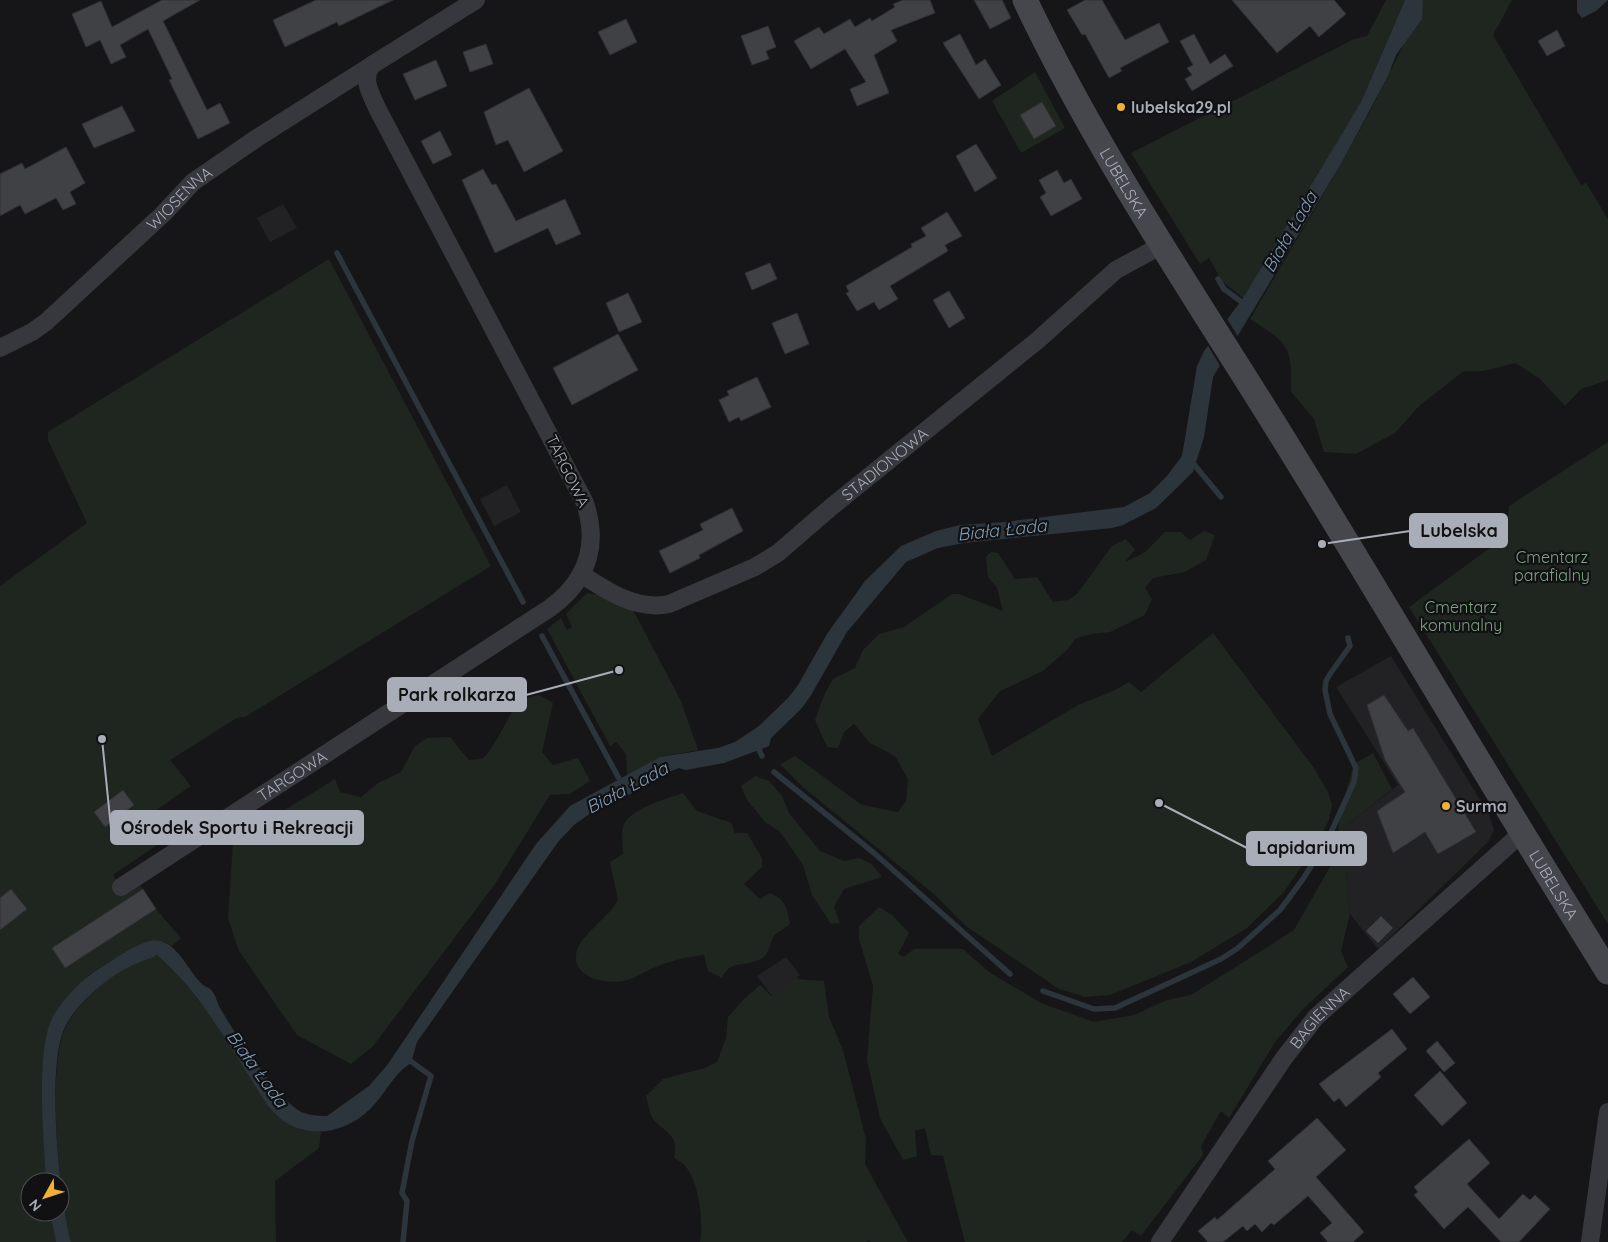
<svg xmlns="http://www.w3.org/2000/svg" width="1608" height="1242" font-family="Quicksand,sans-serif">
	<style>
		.built { fill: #222225 }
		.green { fill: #1e261f }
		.water { fill: #2c353c }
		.pier { fill: #161618 }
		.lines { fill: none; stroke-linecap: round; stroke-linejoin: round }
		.stream { stroke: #2c353c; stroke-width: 5.5 }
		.building { fill: #404145; stroke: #303034 }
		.street { stroke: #37383d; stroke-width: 18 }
		.secondary { stroke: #45474d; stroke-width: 25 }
		.poi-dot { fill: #f2b134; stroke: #111113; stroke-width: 2 }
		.labels { text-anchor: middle; stroke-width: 4.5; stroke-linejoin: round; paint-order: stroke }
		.poi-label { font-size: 16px; font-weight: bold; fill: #a8adb8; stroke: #111113; text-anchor: start }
		.street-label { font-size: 16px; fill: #a8adb8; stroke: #111113 }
		.park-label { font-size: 16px; fill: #7fa381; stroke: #111113 }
		.water-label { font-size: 18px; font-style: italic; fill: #7f9bb3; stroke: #111113 }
		.leader { fill: none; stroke: #a8adb8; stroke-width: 2 }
		.callout-dot { fill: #a8adb8; stroke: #111113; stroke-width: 2 }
		.callout { fill: #a8adb8; stroke: #a8adb8; stroke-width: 2 }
		.callout-label { font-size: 18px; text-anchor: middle; font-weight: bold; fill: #111 }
	</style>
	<rect width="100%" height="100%" fill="#161618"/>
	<g class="built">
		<polygon points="283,204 297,228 270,242 257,218"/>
		<polygon points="507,485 521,512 494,526 480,499"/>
		<polygon points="1391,656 1489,814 1494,830 1488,842 1378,949 1350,914 1342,829 1398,785 1336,687"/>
		<polygon points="786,957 800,975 797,977 802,984 777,1003 757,976"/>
	</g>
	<g class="green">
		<polygon points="1386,0 1405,0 1361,102 1243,298 1222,281 1209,258 1200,264 1131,153 1354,39 1367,36"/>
		<path d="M1423,0H1512L1493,35L1581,185L1586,183L1608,219V380L1581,389L1565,406L1539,378L1515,363L1484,371H1464L1420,405L1395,433L1356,454L1324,452L1314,419L1291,392C1292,345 1289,344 1250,319C1311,214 1377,111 1423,0Z"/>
		<polygon points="1035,72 1065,128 1021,153 992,101"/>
		<polygon points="329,259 491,566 245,717 237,718 170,760 191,786 152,813 169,834 169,837 113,875 125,894 140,885 156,909 181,938 172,946 164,942 117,957 90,974 72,992 50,1022 45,1050 43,1111 46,1182 30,1182 30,1212 50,1212 56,1242 0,1242 0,586 87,523 48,440 48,432"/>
		<polygon points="1608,442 1608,924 1409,607 1502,539 1507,530 1509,506"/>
		<polygon points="1204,531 1215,535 1206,560 1185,572 1153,578 1145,588 1152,599 1145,615 1110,632 1091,634 1075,639 1068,649 1043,671 1000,691 978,719 992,756 1078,705 1113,691 1129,682 1141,692 1213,633 1314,768 1328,792 1332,805 1329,820 1316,845 1284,892 1247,928 1191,962 1110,995 1085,997 1059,989 966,926 935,895 804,788 780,764 795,756 862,805 898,812 906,801 908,779 895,756 870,743 854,724 844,732 838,748 827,747 815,720 825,693 833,679 855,668 863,650 879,634 904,627 952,594 959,594 1003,611 997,588 988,577 986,557 991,552 998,553 1015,579 1037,577 1053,602 1068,600 1077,594 1112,546 1126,539 1135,550 1125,562 1144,553 1165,532 1181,532 1190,540"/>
		<polygon points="587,593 604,596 632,608 681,701 698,750 660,757 627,776 626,754 616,742 610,746 547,629 561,618 567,630 572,627 566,614"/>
		<path d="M539,695L553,703L542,752L553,765L578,758L590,781L570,794L550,795L495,884L373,1046L351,1064L297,1035L239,951L228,918L233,842L335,779L340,792L361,797L378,783L401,772L415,746L427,738L450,737L469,760C474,759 481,760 484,757C492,751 511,712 519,700Z"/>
		<polygon points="1373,753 1392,789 1342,829 1350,914 1341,951 1348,967 1303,1009 1275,1042 1229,1118 1221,1111 1201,1146 1203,1155 1141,1236 1132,1230 1122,1242 965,1242 943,1156 931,1155 925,1128 915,1131 917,1156 903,1160 880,1118 867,1060 873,986 859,939 859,926 879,907 892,915 909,933 898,954 904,957 914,949 963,949 989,972 1041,1003 1094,1022 1134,1015 1167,1000 1191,995 1294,930 1335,858 1340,814 1354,764"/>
		<polygon points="755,776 769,781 782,796 789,813 820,851 844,861 859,858 872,864 882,877 844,889 834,907 840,923 831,924 812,895 803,865 780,832 765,822 747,800 741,786"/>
		<path d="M683,793L697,811L732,823L735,833H747L762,858V867L744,884L760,899L770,893C786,900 787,908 790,924C786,928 777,932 774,936C768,947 770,957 756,961C744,966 728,961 722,978L708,971L704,955C685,957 666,962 649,970C642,973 635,978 628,980C607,986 569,978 577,950C581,935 609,917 618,900L610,862L623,854C623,846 621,834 623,827C629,808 667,799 683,793Z"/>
		<path d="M157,954L172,967L190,990L302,1130L321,1132L319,1148L275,1181L276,1242H71C59,1200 46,1064 66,1027C77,1003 106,979 129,967C138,962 148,960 157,954Z"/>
		<path d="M795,979L824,981L829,1017L843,1050L866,1139L865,1164L908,1242H871L869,1240L866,1242H700C704,1223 699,1183 686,1167C684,1163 678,1161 674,1158C679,1133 667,1135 653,1119C649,1113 648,1102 646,1096L663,1079L705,1068L717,1062L726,1038L728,1017L744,999L760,985L771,996Z"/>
	</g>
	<g class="water">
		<path d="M1405,0H1423L1422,19L1396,55L1388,76L1342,162L1213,377L1204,437L1193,472L1156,508L1123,525L1112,528L964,543L938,548L906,562L847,632L810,697L801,709L771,738L769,746L724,763L686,770L679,768L661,775L632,793L597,809L575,824L558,842L417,1042L411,1063C393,1074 385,1095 370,1109C348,1131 313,1140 285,1122C279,1118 274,1112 268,1106C236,1057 201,992 157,955C148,960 138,962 129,967C106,979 77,1003 65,1027C46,1064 59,1199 71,1242H56L50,1212H60V1182H46C44,1140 36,1062 50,1023C56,1006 82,979 97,970C112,961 133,945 150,941C176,936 187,971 203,985C206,987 210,988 212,991C216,995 217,1003 220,1008C236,1035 271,1089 295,1108C303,1115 317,1116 327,1116L369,1086L388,1064L536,844L570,806L660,757L718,748L735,742L759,726L788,698L798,685L827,634L865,581L901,546L936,531L960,525L1005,522L1124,507L1150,493L1167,476L1182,456L1197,366L1204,351L1243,298L1361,102Z"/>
		<polygon points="1577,0 1608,0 1596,11 1582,18 1577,12"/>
	</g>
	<polygon class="pier" points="1226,317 1240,340 1222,369 1207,344"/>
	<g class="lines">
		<g class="stream">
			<polyline points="337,253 523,602"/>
			<polyline points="1218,279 1224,289 1247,306"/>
			<polyline points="1192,462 1221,497"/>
			<polyline points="542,636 623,786"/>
			<polyline points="756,743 762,756"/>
			<polyline points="774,772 874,853 1010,974"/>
			<polyline points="1043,991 1094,1009 1115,1008 1221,959 1238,948 1280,910 1303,879 1327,841 1354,782 1356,768 1330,714 1325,690 1326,681 1330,674 1350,646 1348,638"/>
			<polyline points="403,1242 407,1201 402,1193 412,1141 431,1076 405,1057"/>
		</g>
	</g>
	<g class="building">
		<polygon points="162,0 200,0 163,21 207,110 220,103 230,123 198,139 169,80 172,79 148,29 120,45 126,57 111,64 100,40 86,47 72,14 101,1 112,27"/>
		<polygon points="316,0 393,0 339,26 337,22 285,47 273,20"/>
		<polygon points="903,0 930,0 935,13 891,30 897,41 874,55 889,93 857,106 850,89 866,82 845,49 811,69 794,41 819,27 824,34 850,19 855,27 870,18 872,21 895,7 893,4"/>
		<polygon points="974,0 1002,0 1011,18 990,29"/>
		<polygon points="1085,0 1102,0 1125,40 1159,23 1169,42 1120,68 1122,71 1109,78 1085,34 1082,35 1067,10"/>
		<polygon points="1232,0 1334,0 1346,14 1319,37 1310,26 1277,53"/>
		<polygon points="626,19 637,42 610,55 598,32"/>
		<polygon points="768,26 776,47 766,51 769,59 752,65 741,36"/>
		<polygon points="1557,30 1565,46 1547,56 1538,41"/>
		<polygon points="960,34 976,65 985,59 1001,85 979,99 943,43"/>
		<polygon points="1194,34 1210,64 1225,54 1233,66 1192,91 1185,79 1192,75 1187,68 1193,65 1180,41"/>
		<polygon points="486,44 493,64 470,72 463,52"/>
		<polygon points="436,60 447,86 415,100 403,74"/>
		<polygon points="529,88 563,151 524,172 508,140 496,145 484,112"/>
		<polygon points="1042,102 1056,126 1034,139 1020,115"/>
		<polygon points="122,106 135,131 94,148 82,124"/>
		<polygon points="440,131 452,155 433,164 421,141"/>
		<polygon points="976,144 997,178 975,192 956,156"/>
		<polygon points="66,147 85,183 70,192 76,204 63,210 56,198 25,214 20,205 0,216 0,174 22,163 25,169"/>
		<polygon points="483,169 492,185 496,184 516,221 565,199 581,234 556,245 548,228 495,253 462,180"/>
		<polygon points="1057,170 1064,183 1071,179 1082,199 1051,216 1040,197 1046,193 1039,180"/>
		<polygon points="947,212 962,236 945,245 948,251 890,286 898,299 879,310 874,302 857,311 846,293 849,292 846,286 912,247 911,244 926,236 921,228"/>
		<polygon points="770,263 777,279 752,290 745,273"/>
		<polygon points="949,291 965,318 949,328 933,300"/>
		<polygon points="628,293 642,322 619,332 606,303"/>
		<polygon points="797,313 809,344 785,354 772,323"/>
		<polygon points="618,334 638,370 572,405 553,368"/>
		<polygon points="757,377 771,407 741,421 739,417 729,422 719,400 729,395 727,391"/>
		<polygon points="732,508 743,531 699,555 700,558 670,573 659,551 703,530 700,524"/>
		<polygon points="1384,695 1408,731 1413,728 1476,832 1438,854 1425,832 1393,853 1377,811 1405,792 1385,760 1367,705"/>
		<polygon points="123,790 134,805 105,827 94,812"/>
		<polygon points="11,889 27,909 0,930 0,898"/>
		<polygon points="143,889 156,909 65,968 52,948"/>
		<polygon points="1381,916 1393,928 1378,943 1366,931"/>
		<polygon points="1413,977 1430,997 1410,1014 1393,994"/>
		<polygon points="1392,1029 1407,1049 1378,1073 1381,1077 1346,1107 1339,1098 1334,1102 1319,1084"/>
		<polygon points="1437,1041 1455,1063 1444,1072 1426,1051"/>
		<polygon points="1440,1071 1467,1103 1442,1126 1414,1095"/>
		<polygon points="1317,1118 1346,1150 1316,1177 1364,1232 1353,1242 1328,1242 1320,1233 1332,1223 1308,1196 1274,1225 1271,1223 1262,1232 1255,1224 1247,1231 1243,1226 1223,1242 1208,1242 1198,1231 1215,1217 1217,1220 1275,1169 1268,1161"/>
		<polygon points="1469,1139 1490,1163 1467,1184 1499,1219 1523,1194 1530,1200 1535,1195 1550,1209 1519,1242 1501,1242 1468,1207 1444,1229 1414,1195 1418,1192 1414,1187"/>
	</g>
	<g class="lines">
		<g class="street">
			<path id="s1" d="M0,348L32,332L46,322L163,214L193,182L257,138L372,65"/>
			<path id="s2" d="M581,574C607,591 637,611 669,604L755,567L778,553L830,508L1038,340L1116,270L1162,245"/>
			<path id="s3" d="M121,887L550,608C587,581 599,546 585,503L377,108C371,94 361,79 372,65L476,0"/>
			<path id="s4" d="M1160,1242L1284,1058L1316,1017L1523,832"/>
			<polyline points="1590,1242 1608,1112"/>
		</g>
		<path class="secondary" id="s5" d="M1025,0C1100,158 1200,303 1291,451C1398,624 1500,800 1608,972"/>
	</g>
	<g class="poi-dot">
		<circle cx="1121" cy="107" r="5"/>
		<circle cx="1446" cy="806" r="5"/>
	</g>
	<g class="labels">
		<g class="poi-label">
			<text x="1131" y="113">lubelska29.pl</text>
			<text x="1456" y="812">Surma</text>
		</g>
		<g class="street-label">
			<text dy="6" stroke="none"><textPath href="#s5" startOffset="208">LUBELSKA</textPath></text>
			<text dy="6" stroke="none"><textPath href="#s1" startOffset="235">WIOSENNA</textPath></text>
			<text dy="6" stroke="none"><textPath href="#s2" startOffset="355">STADIONOWA</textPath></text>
			<text transform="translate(568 471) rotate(64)" y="6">TARGOWA</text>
			<text dy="6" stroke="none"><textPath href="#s3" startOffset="204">TARGOWA</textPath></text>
			<text dy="6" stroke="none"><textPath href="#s5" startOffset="1031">LUBELSKA</textPath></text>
			<text dy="6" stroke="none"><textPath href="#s4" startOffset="276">BAGIENNA</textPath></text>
		</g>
		<g class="park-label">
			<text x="1552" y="563">Cmentarz<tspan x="1552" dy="18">parafialny</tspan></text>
			<text x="1461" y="613">Cmentarz<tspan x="1461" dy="18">komunalny</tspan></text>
		</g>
		<g class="water-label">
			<text transform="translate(1290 232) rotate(-60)" y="6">Biała Łada</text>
			<text transform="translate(1002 530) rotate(-6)" y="6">Biała Łada</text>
			<text transform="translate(627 788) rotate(-28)" y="6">Biała Łada</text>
			<text transform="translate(257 1069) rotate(54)" y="6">Biała Łada</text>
		</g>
	</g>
	<path class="leader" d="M1322 544L1410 531M619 670L526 695M102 739L111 828M1159 803L1247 848"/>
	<g class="callout-dot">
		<circle cx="1322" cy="544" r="5"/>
		<circle cx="619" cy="670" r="5"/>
		<circle cx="102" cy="739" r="5"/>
		<circle cx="1159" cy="803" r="5"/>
	</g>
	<g class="callout">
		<rect x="1410" y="514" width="97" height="33" rx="5"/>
		<rect x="388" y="678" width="138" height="33" rx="5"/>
		<rect x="111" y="811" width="252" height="33" rx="5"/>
		<rect x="1247" y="832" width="119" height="33" rx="5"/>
	</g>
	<g class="callout-label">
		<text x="1459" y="537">Lubelska</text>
		<text x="457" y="701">Park rolkarza</text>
		<text x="237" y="834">Ośrodek Sportu i Rekreacji</text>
		<text x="1306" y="854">Lapidarium</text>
	</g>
	<g transform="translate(45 1197) rotate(230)"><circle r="24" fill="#111113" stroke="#4d4f55"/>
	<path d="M0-4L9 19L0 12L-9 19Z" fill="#f2b134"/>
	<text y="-8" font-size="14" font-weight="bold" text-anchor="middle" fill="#a8adb8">N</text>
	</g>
</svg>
